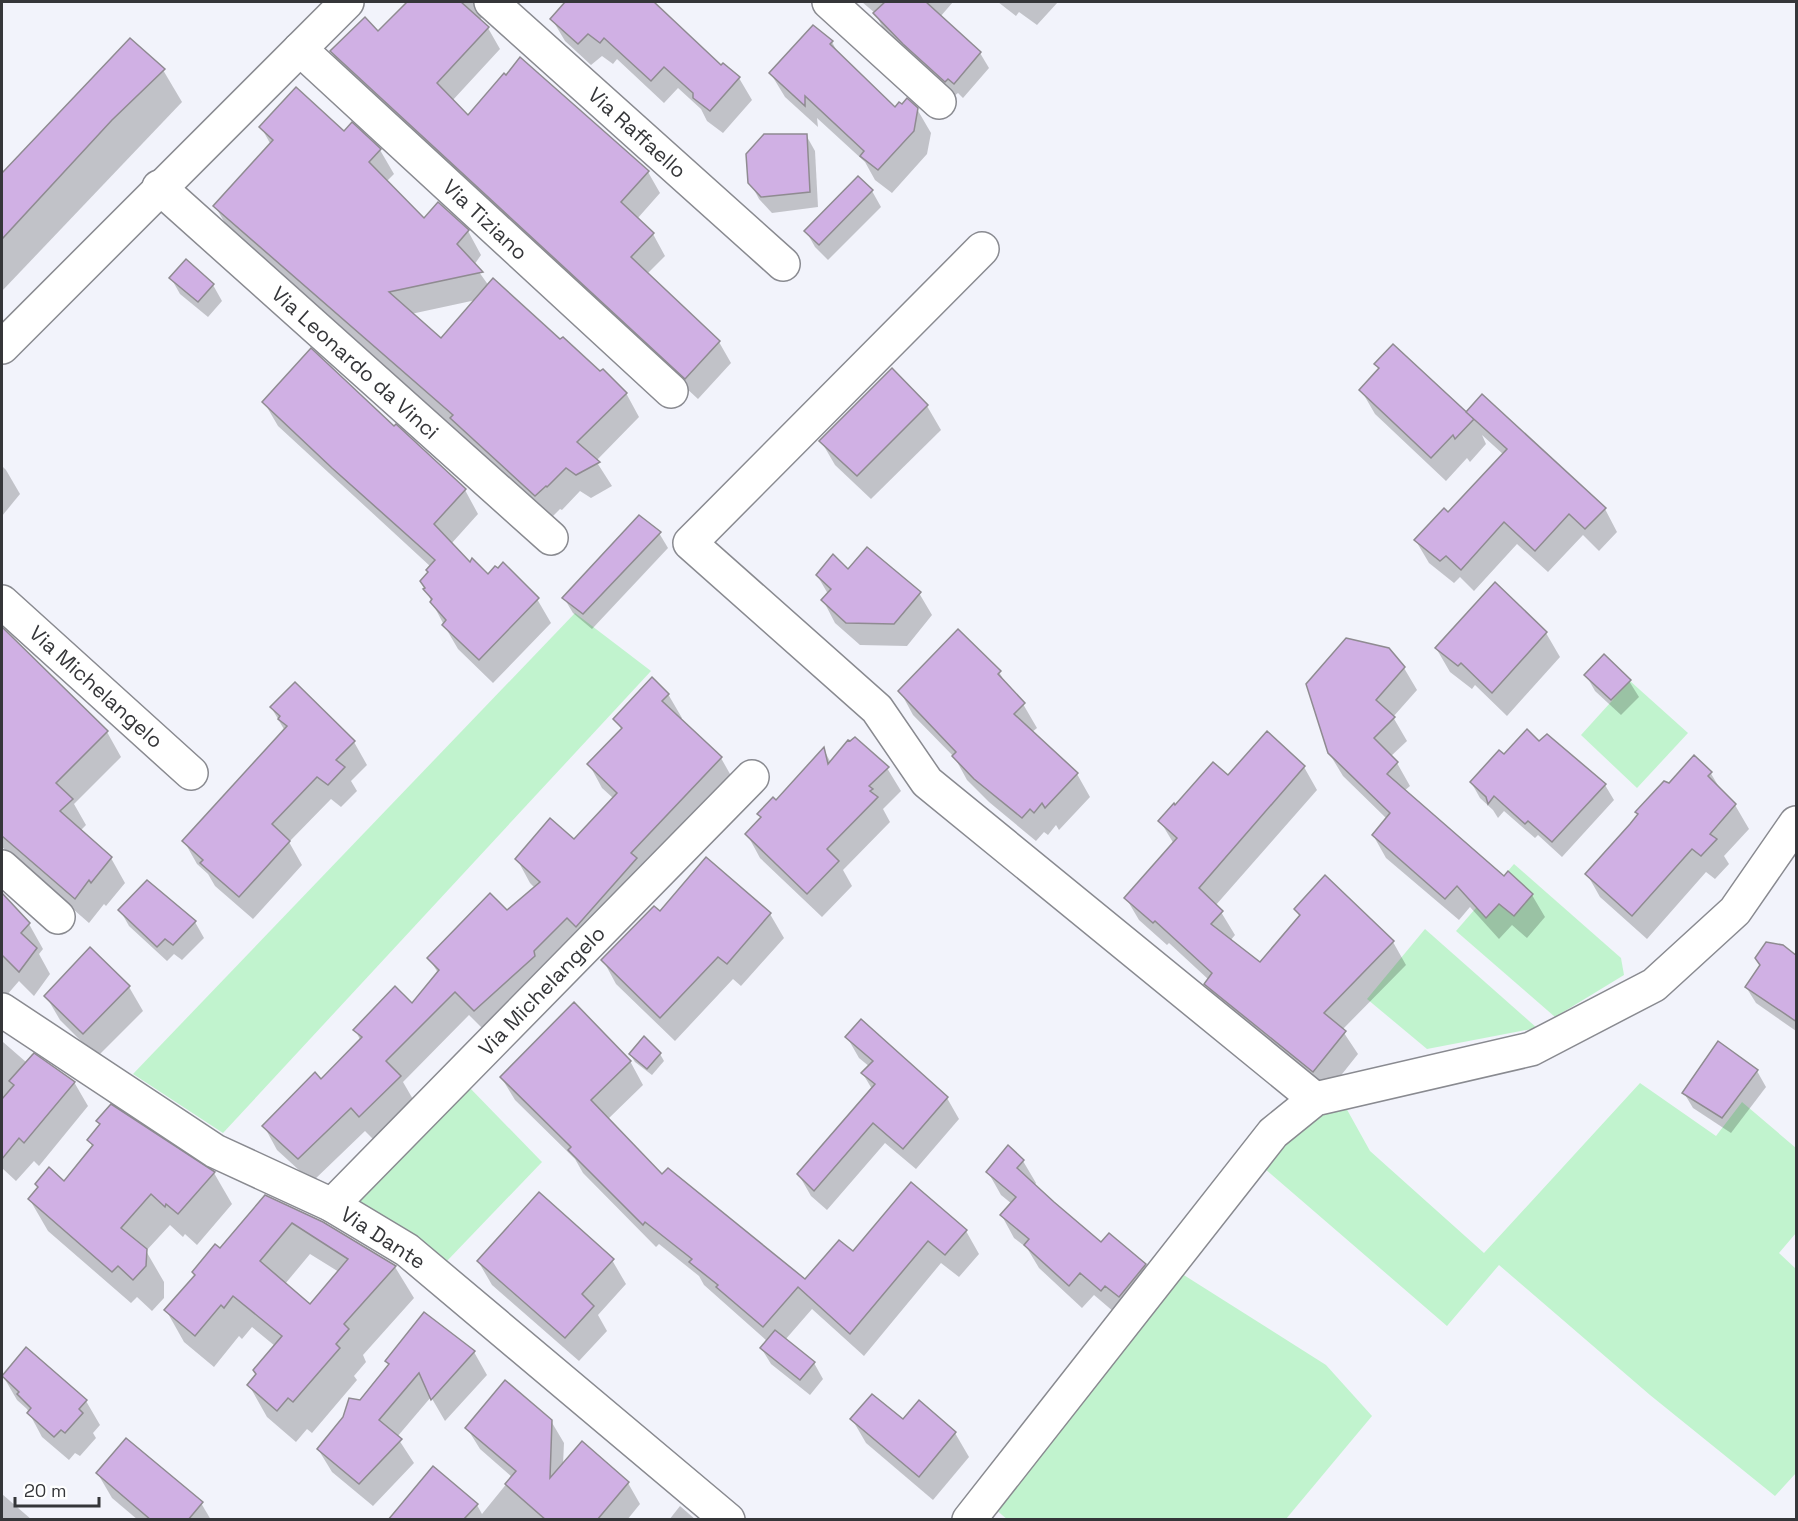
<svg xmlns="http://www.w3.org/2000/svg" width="1798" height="1521" font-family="'Space Grotesk',sans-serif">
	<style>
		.green { fill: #c1f3ce }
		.shadow { fill: #0003; fill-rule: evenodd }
		.building { fill: #d0b0e4; stroke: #8f8b91; stroke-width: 1.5; fill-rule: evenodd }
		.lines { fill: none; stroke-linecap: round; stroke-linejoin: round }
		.minor-casing { stroke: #898a90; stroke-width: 36 }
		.minor { stroke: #fff; stroke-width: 33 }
		.labels { text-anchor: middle; stroke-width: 4.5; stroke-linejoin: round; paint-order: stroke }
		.street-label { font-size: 21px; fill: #353639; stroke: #fff }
	</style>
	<rect width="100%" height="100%" fill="#f2f3fb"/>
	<g class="green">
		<polygon points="575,613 651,671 223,1133 133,1074"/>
		<polygon points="1630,681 1688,733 1637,788 1581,735"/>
		<polygon points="1514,864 1621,958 1624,975 1555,1017 1456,931"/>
		<polygon points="1425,929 1537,1028 1427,1049 1367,999"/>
		<polygon points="1640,1083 1716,1136 1742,1102 1796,1148 1796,1233 1779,1253 1796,1269 1796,1473 1775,1496 1650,1395 1499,1265 1447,1326 1264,1168 1287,1142 1312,1118 1345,1106 1370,1151 1484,1253"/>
		<polygon points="468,1086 542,1162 446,1262 355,1203"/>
		<polygon points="1179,1272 1326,1365 1372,1416 1286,1519 1008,1520 995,1509"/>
	</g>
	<g class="shadow">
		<polygon points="409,2 474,2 483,17 479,20 488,28 500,49 452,101 468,117 648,172 660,193 637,219 653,234 665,256 647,274 719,342 731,363 698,399 344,72 331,51 378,33"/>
		<polygon points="567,2 652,2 722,67 739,78 752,100 723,133 707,121 701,109 678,88 664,103 617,59 613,64 602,56 591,65 565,41 552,19"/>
		<polygon points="862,2 953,2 940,17 980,53 989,68 963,98 958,93 954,96 913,59 883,28 875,13"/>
		<polygon points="998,2 1058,2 1037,25 1019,12 1016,16"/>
		<polygon points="130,40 163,70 182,102 2,291 2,175"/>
		<polygon points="832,42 839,55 895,109 917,109 931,133 927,154 892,193 875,180 865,162 817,118 818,127 785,97 771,74"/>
		<path d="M352,124L380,150L394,174L386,182L424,220L468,231L481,255L474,265L489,286L626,393L639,417L596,461L612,486L591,498L580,491L562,510L560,509L550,519L466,442L460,433L229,230L215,206L271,145L261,127L344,133ZM476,300L441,340L411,314Z"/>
		<polygon points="806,135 815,151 818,207 772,213 759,199 750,182"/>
		<polygon points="858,178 872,191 881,207 828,260 815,247 806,231"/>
		<polygon points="186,261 213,285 222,301 208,317 180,294 171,278"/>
		<polygon points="1376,365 1471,419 1468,412 1605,509 1617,532 1599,551 1583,535 1548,572 1517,544 1474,591 1460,577 1454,583 1429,563 1416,541 1449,514 1504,455 1482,435 1486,444 1470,462 1467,458 1446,481 1375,414 1361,390 1379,370"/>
		<polygon points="264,402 394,428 465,490 478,514 451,544 470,564 488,576 537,599 551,623 493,683 458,649 444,625 425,589 431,567 278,426"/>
		<polygon points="927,406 941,430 871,499 835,465 821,441"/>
		<polygon points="2,466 6,470 20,494 2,516"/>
		<polygon points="659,533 668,548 592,629 573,613 564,598"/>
		<polygon points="848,571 919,593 932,615 907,646 860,645 835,623 823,600 828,594 817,575"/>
		<polygon points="2,629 107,732 121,757 74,804 86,825 80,831 111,858 125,883 106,906 104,904 89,923 2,847"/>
		<polygon points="1546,633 1560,657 1507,716 1475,685 1472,689 1450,672 1436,648"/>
		<polygon points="1404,668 1417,690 1393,717 1407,741 1390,757 1397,763 1410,786 1404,791 1505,878 1532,895 1545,917 1527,938 1512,925 1499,939 1470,907 1459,920 1386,858 1373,835 1387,819 1343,776 1329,753"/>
		<polygon points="999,672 1009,689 1023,704 1037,728 1032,732 1077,774 1090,797 1059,830 1056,825 1048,835 1044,832 1036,841 989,802 967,780 955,758 913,715 900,691"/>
		<polygon points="1586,675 1629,681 1639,697 1621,715 1595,691"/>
		<polygon points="668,694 682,718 680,720 721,758 734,781 488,1034 469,1015 403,1082 414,1101 374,1140 365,1131 312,1182 277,1150 264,1126 321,1082 361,1041 355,1030 412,1006 438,973 429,958 507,912 535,888 530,883 517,859 574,841 613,798 602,788 589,764 622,730 615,719"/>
		<polygon points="271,707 354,742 367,765 351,781 357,791 341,807 331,799 289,842 302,865 253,919 215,886 208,874 197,864 184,841 285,731"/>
		<polygon points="1539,744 1605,785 1614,800 1562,857 1538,835 1535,838 1504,811 1498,818 1493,810 1480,798 1471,782 1504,756"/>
		<polygon points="824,750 831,763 887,768 901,791 883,809 890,822 843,870 852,886 822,917 760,858 747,834 761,819 759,814 776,803"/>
		<polygon points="1304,767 1317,790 1215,906 1221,912 1235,935 1230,941 1260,964 1300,917 1296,910 1393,942 1406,965 1342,1030 1358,1054 1327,1093 1219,1007 1206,984 1209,980 1169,943 1167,945 1139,920 1126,898 1174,844 1160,821 1175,807 1229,777"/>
		<polygon points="1710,772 1722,792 1735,805 1749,829 1724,856 1729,864 1715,879 1706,872 1647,939 1600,897 1587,874 1639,815 1637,812"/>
		<polygon points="707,859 770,914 784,938 741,986 733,979 675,1041 616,984 603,960 660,913"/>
		<polygon points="2,896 29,924 43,949 39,954 50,974 34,996 19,981 6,996 2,992"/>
		<polygon points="120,910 195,922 204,938 182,960 174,954 167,961 129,926"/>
		<polygon points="1796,959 1796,1031 1756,1003 1746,987 1762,966"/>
		<polygon points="129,987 143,1011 97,1057 60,1020 46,996"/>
		<polygon points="847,1037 947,1098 959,1119 916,1169 885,1143 827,1210 811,1196 799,1175 872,1089 863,1074 870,1067 859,1058"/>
		<polygon points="3,1042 26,1062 32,1054 74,1082 88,1106 39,1166 34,1161 16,1181 2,1168 2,1044"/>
		<polygon points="630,1054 660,1054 664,1061 652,1075 635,1062"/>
		<polygon points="630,1061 643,1085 607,1120 662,1177 805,1281 853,1254 966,1231 979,1254 959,1277 941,1263 864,1356 812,1309 785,1340 814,1363 823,1379 810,1395 771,1364 761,1348 767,1341 704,1285 699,1276 659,1244 656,1247 583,1173 575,1159 515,1100 501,1077"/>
		<polygon points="1757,1071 1766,1087 1731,1133 1693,1108 1684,1093"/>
		<polygon points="98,1121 214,1173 232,1204 197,1245 185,1234 183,1237 170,1225 146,1251 164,1282 164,1298 152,1311 137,1297 131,1303 48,1231 30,1200 64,1183 93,1148 89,1140 101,1125"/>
		<polygon points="1023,1161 1036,1183 1034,1186 1101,1245 1145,1265 1158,1288 1114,1312 1094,1295 1082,1308 1039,1268 1027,1248 1014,1238 1002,1216 1012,1204 1001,1195 988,1172"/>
		<path d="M266,1197L395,1267L414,1298L363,1355L366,1362L354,1376L357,1380L312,1433L307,1429L296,1442L267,1417L249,1385L257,1375L275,1346L252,1327L242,1339L239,1336L214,1367L184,1342L166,1310ZM310,1254L339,1272L311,1306L285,1284Z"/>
		<polygon points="612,1260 626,1284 598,1315 607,1331 579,1361 492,1285 478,1261"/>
		<polygon points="424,1314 474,1352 487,1375 445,1421 431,1397 397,1437 414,1463 373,1506 332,1472 318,1449 389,1366 387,1361"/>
		<polygon points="3,1376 86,1401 100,1425 93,1433 96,1438 80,1456 75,1453 69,1460 42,1437 27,1409 17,1400"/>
		<polygon points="852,1419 903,1421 955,1433 969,1457 933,1500 866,1443"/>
		<polygon points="551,1421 564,1443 563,1465 628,1483 640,1504 627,1520 398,1520 477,1505 482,1514 512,1477 480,1449 467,1428"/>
		<polygon points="98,1474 201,1503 211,1520 138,1520 112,1498"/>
		<polygon points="2,1494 32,1520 2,1520"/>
		<polygon points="680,1506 696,1520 669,1520"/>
	</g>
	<g class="building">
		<polygon points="407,2 461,2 489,27 437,83 468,115 504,73 506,75 520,57 649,171 621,202 654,233 631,257 720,341 685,379 330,51 365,17 378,31"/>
		<polygon points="565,2 654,2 721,65 723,63 740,77 710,111 693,98 693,93 664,67 651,81 604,38 600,43 588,34 578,44 550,19"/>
		<polygon points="885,2 926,2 981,52 954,84 948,79 945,82 903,44 873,13"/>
		<polygon points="813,25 833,41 830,44 895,107 899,102 902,104 907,98 918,108 914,131 878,170 860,156 864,151 805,96 805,106 769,73"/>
		<polygon points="130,38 165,69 112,120 2,239 2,173"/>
		<polygon points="296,87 344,131 352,122 381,149 369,162 424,218 438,202 469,230 457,244 483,272 389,292 441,338 493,278 560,339 563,337 600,371 603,369 627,393 577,442 600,462 576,475 566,468 547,487 546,486 535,496 450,418 453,415 213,206 273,140 259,127"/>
		<polygon points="764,134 807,134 810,192 761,197 748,183 746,154"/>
		<polygon points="858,176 873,190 819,245 804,231"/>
		<polygon points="186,259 214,284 198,302 169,278"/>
		<polygon points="1393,344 1474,419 1455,439 1453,435 1431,458 1359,390 1379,368 1374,364"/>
		<polygon points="311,348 394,426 396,424 466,489 434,524 470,562 472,558 488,574 495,566 498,568 503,562 539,598 479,660 442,625 446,620 430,602 432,599 423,589 425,588 420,581 428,572 426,570 435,560 332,468 262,402"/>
		<polygon points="892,368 928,405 857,476 819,441"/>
		<polygon points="1482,394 1606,508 1585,529 1569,514 1535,551 1504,522 1461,570 1446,556 1440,561 1414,540 1444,508 1448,512 1507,449 1466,412"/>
		<polygon points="639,515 661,532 583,614 562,598"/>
		<polygon points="867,547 921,592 894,624 846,623 821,600 831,589 816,575 833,554 848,569"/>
		<polygon points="1495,582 1547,632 1492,693 1461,663 1458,666 1435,648"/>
		<polygon points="2,627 108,731 56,783 73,799 60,811 112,857 91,883 89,880 75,899 2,836"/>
		<polygon points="958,629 1001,671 998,674 1025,703 1014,714 1078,773 1045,808 1042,803 1034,813 1030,809 1022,818 974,779 952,756 956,752 898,691"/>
		<polygon points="1346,638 1389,648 1405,667 1376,700 1395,717 1374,738 1398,762 1387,774 1504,876 1508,871 1533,894 1514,916 1499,904 1486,918 1457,886 1445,899 1372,835 1390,813 1328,753 1306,684"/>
		<polygon points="1604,654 1631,680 1611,700 1584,675"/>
		<polygon points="652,677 669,694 662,701 722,757 631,853 637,858 576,927 567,918 534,951 535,956 474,1011 455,992 386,1061 401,1076 359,1117 351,1108 298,1159 262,1126 315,1072 321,1079 362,1037 353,1030 395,986 412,1003 439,970 427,958 490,893 507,910 540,882 515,859 550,818 574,839 617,793 587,764 622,728 613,719"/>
		<polygon points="295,682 355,741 336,760 345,767 328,785 317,777 272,824 290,841 239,897 200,863 203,860 182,841 287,726 278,719 280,716 270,707"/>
		<polygon points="1527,729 1539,741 1547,734 1606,784 1552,842 1528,821 1525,824 1494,796 1488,804 1486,797 1470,782 1499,750 1504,754"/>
		<polygon points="1267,731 1305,766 1199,888 1223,911 1211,924 1260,962 1300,915 1294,909 1325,875 1394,941 1324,1013 1346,1031 1313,1072 1204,984 1212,973 1155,921 1153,923 1124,898 1177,838 1158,821 1174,803 1175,805 1213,762 1228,775"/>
		<polygon points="855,737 889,767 869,786 873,789 870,791 878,797 827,849 839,861 807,894 745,834 761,817 757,814 773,797 776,800 824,747 828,764 848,740 850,741"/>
		<polygon points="1694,755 1712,772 1708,776 1736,804 1710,834 1717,839 1701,856 1692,849 1632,916 1585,874 1630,824 1638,814 1635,812 1664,781 1669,783"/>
		<polygon points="706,857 771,913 727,964 718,957 660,1018 601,960 654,906 660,911"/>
		<polygon points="147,880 196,921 173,945 165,939 157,947 118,910"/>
		<polygon points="2,893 30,923 21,933 37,948 19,972 2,955"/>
		<polygon points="1766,942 1783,945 1797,956 1797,1022 1745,987 1760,965 1755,958"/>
		<polygon points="90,947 130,986 83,1034 44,996"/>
		<polygon points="574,1002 631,1061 591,1100 662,1174 668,1168 805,1279 839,1240 853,1251 911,1182 967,1230 945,1255 928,1241 850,1334 798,1287 763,1327 716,1287 718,1285 689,1262 692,1259 645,1222 643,1225 568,1150 571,1147 500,1077"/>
		<polygon points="861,1019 948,1097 903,1149 873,1123 814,1191 797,1174 875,1084 861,1073 873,1061 845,1037"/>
		<polygon points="644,1036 661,1053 647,1069 629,1054"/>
		<polygon points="1718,1041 1758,1070 1722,1118 1682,1093"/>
		<polygon points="34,1053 75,1082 24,1143 19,1138 2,1159 2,1099 14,1085 9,1081"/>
		<polygon points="111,1104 215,1172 178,1214 166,1204 165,1207 151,1194 121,1228 147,1249 146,1266 133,1280 118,1266 112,1272 28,1199 38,1187 35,1184 49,1167 64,1181 93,1145 87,1140 100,1124 96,1121"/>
		<polygon points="1008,1145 1024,1160 1017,1168 1054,1202 1101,1242 1109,1233 1146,1264 1119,1297 1105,1286 1101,1291 1080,1273 1069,1286 1024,1245 1029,1239 1000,1215 1016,1197 986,1172"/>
		<polygon points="539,1192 614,1259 582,1294 594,1306 565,1338 477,1261"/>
		<path d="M265,1195L323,1222L396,1266L344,1324L349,1329L336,1344L340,1348L293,1402L288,1398L277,1411L247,1385L256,1374L253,1370L282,1336L233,1296L224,1308L221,1305L195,1336L164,1310L195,1275L192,1272L215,1244L220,1248ZM292,1223L348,1259L310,1304L260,1261Z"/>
		<polygon points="424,1312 475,1351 431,1400 419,1373 379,1420 402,1439 359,1484 317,1449 343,1417 349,1398 360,1400 389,1364 385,1361"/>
		<polygon points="775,1330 815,1362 800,1380 760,1348"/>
		<polygon points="26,1347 87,1400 79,1409 83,1413 65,1433 61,1430 54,1437 27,1413 31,1408 17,1394 19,1392 2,1376"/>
		<polygon points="505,1380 552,1420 550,1478 582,1441 629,1482 597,1520 546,1520 505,1484 516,1471 465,1428"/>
		<polygon points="872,1394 903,1419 919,1400 956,1432 919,1477 850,1419"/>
		<polygon points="126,1438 203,1502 188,1520 151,1520 96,1473"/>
		<polygon points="433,1466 478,1504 463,1520 388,1520"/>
	</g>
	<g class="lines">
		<g class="minor-casing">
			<g id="minor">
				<polyline points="491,2 783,264"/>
				<polyline points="829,2 939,102"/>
				<polyline points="300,49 671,391"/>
				<polyline points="159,187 551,538"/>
				<polyline points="982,249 690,543 877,709 927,782 1315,1099"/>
				<polyline points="2,347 347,2"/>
				<polyline points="2,602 191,773"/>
				<polyline points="2,867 58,917"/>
				<polyline points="2,1010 215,1151 332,1205 407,1250 728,1520"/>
				<polyline points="332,1205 752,777"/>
				<polyline points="969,1520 1273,1133 1315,1099 1531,1049 1654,985 1735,911 1796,823"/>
			</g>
		</g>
		<use href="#minor" class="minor"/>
	</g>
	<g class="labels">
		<g class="street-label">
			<text transform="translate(637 133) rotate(42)" y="7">Via Raffaello</text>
			<text transform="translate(485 220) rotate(43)" y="7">Via Tiziano</text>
			<text transform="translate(355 363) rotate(42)" y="7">Via Leonardo da Vinci</text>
			<text transform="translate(96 687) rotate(42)" y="7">Via Michelangelo</text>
			<text transform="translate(542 991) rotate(-46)" y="7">Via Michelangelo</text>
			<text transform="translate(383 1238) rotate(33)" y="7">Via Dante</text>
		</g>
	</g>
	<rect width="1798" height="1521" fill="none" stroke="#353639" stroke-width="6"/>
	<path d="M15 1497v9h84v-9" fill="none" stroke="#353639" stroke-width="3"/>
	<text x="24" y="1497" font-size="18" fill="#353639" stroke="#ffffff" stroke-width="4.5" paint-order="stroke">20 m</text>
</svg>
